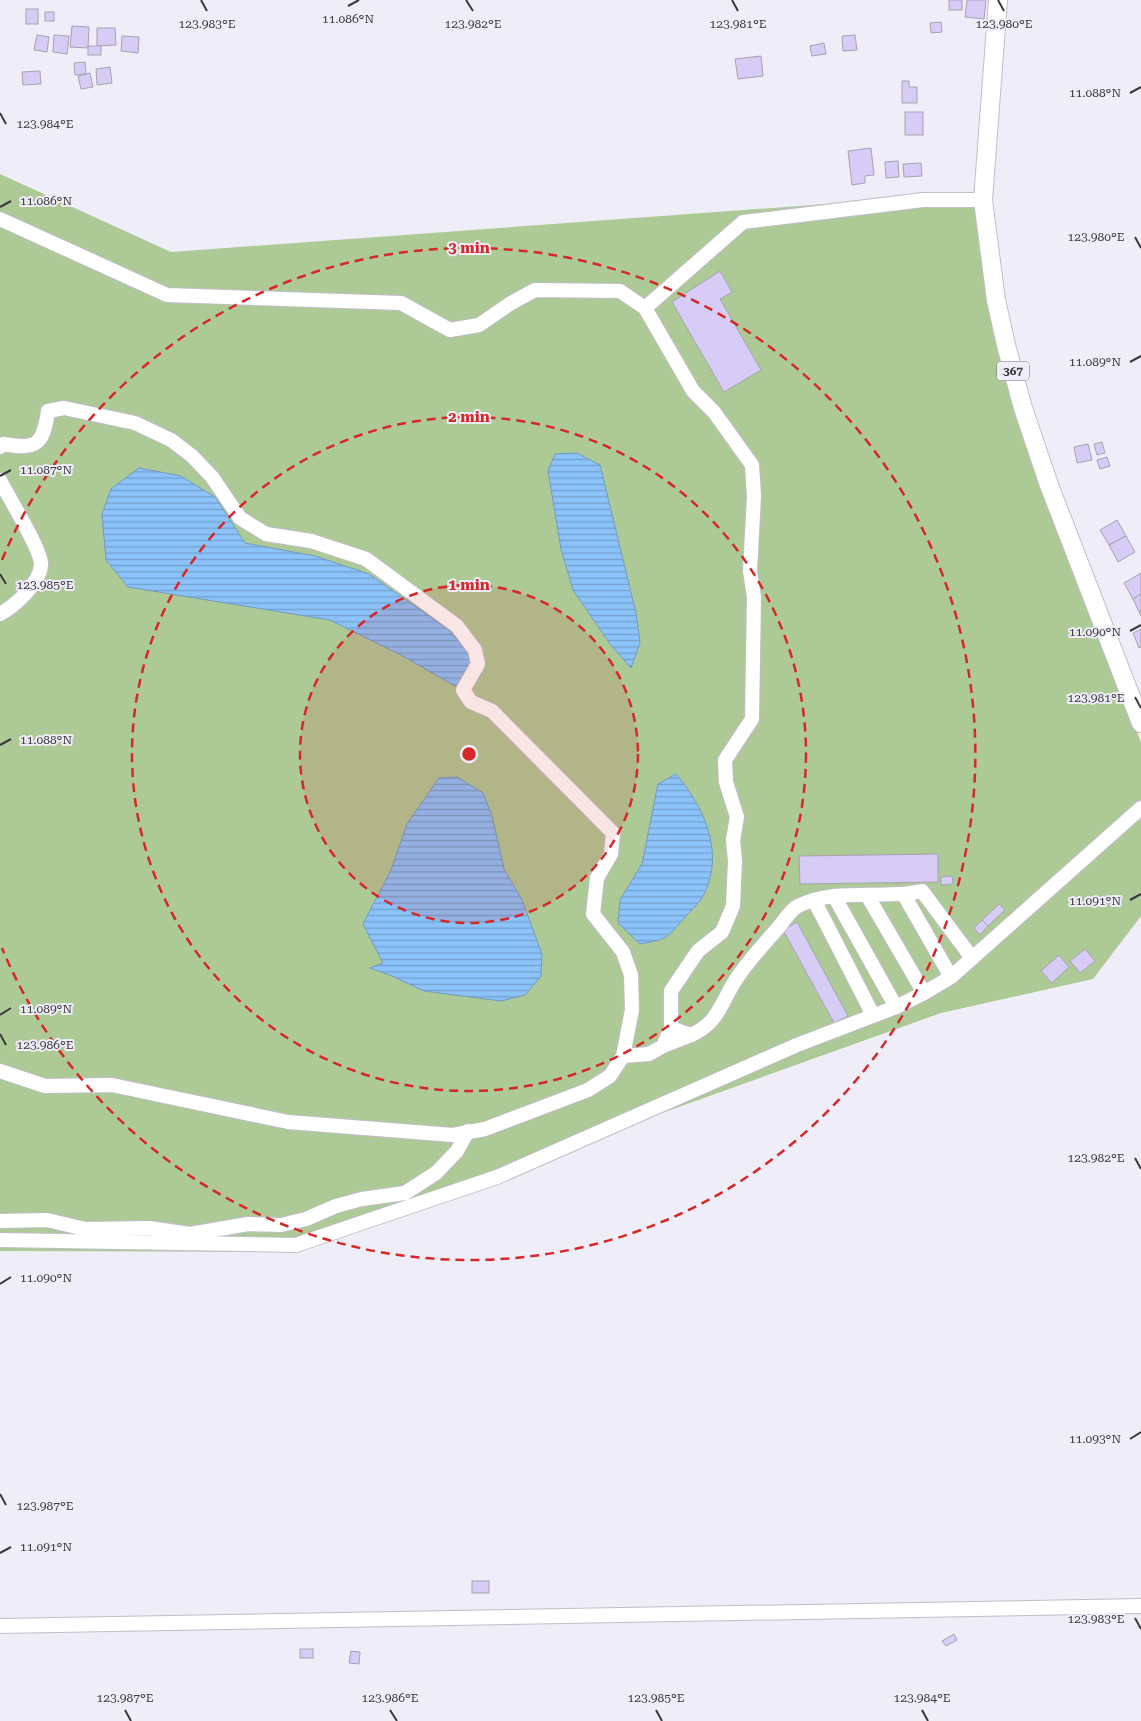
<svg xmlns="http://www.w3.org/2000/svg" width="1141" height="1721" font-family="'Roboto Serif',serif">
	<style>
		.grass { fill: #adc995 }
		.water { fill: url(#water-rules); stroke: #739ac1 }
		.building { fill: #d6ccf6; stroke: #a5a3ae }
		.lines { fill: none; stroke-linecap: round; stroke-linejoin: round }
		.minor-casing { stroke: #c0bec8; stroke-width: 16 }
		.major-casing { stroke: #c0bec8; stroke-width: 20 }
		.minor { stroke: #fff; stroke-width: 14 }
		.major { stroke: #fff; stroke-width: 18 }
		.ticks { fill: none; stroke: #3a393d; stroke-width: 2 }
		.ring { fill: none; stroke: #d62828; stroke-width: 2.5; stroke-dasharray: 9 6 }
		.labels { text-anchor: middle; stroke-width: 4; stroke-linejoin: round; paint-order: stroke }
		.shield { fill: #efedf8; stroke: #706f75; stroke-width: 1 }
		.shield-label { font-size: 12px; font-weight: bold; fill: #3a393d }
		.ticks-label { font-size: 12px; text-anchor: middle; fill: #3a393d; stroke: #efedf8; stroke-width: 4; stroke-linejoin: round; paint-order: stroke }
		.centre { fill: #d62828; stroke: #efedf8; stroke-width: 2.5 }
		.ring-label { font-size: 15px; text-anchor: middle; font-weight: bold; fill: #d62828; stroke: #efedf8; stroke-width: 4; stroke-linejoin: round; paint-order: stroke }
	</style>
	<defs>
		<pattern id="water-rules" width="6" height="5" patternUnits="userSpaceOnUse" patternTransform="scale(1.25)"><rect width="6" height="5" fill="#8bc3fa"/><path d="M0 2.5h6" fill="none" stroke="#739fcc"/></pattern>
	</defs>
	<rect width="100%" height="100%" fill="#efedf8"/>
	<polygon class="grass" points="0,174 171,252 977,193 1009,365 1141,743 1141,916 1093,979 941,1013 483,1177 298,1252 0,1251"/>
	<g class="water">
		<polygon points="577,453 600,465 636,613 640,643 631,668 610,644 573,590 561,549 548,471 555,454"/>
		<polygon points="139,468 181,476 215,497 245,543 315,556 369,574 449,630 471,656 474,676 455,686 401,655 330,620 128,587 106,560 102,514 111,489"/>
		<path d="M676,774C705,808 726,855 702,898C698,904 692,910 687,915C667,937 670,939 640,944L618,923L620,900L642,864L658,784Z"/>
		<polygon points="457,777 483,793 492,816 504,869 522,900 542,954 541,976 525,995 501,1001 424,991 392,976 370,968 383,963 363,924 391,870 407,824 439,778"/>
	</g>
	<g class="building">
		<rect x="949" y="0" width="13" height="10"/>
		<polygon points="967,0 986,0 984,19 965,17"/>
		<rect x="26" y="9" width="12" height="15"/>
		<rect x="45" y="12" width="9" height="9"/>
		<polygon points="941,22 942,32 931,33 930,23"/>
		<polygon points="72,26 89,27 88,48 70,47"/>
		<polygon points="97,28 115,28 116,45 97,46"/>
		<polygon points="37,35 49,37 47,52 34,50"/>
		<polygon points="54,35 69,36 67,54 53,52"/>
		<polygon points="855,35 857,50 843,51 842,36"/>
		<polygon points="122,36 139,37 138,53 121,51"/>
		<polygon points="824,43 826,54 812,56 810,46"/>
		<rect x="88" y="46" width="13" height="9"/>
		<polygon points="761,56 763,76 738,79 735,59"/>
		<polygon points="85,62 86,74 75,75 74,63"/>
		<polygon points="110,67 112,83 97,85 96,69"/>
		<polygon points="40,71 41,84 23,85 22,72"/>
		<polygon points="90,73 93,87 81,89 78,76"/>
		<polygon points="902,81 909,81 909,87 917,87 917,103 902,103"/>
		<rect x="905" y="112" width="18" height="23"/>
		<polygon points="871,148 874,175 865,176 865,183 852,185 848,151"/>
		<polygon points="898,161 899,177 886,178 885,162"/>
		<polygon points="921,163 922,176 904,177 903,164"/>
		<polygon points="720,271 732,292 720,299 761,370 724,392 672,302"/>
		<polygon points="1102,442 1105,453 1097,455 1094,444"/>
		<polygon points="1088,444 1092,460 1077,463 1074,447"/>
		<polygon points="1107,457 1110,466 1100,469 1097,460"/>
		<polygon points="1117,520 1126,536 1109,545 1100,530"/>
		<polygon points="1126,536 1135,552 1118,562 1109,545"/>
		<polygon points="1141,573 1141,594 1133,599 1124,583"/>
		<polygon points="1141,594 1141,616 1133,599"/>
		<polygon points="1141,629 1141,647 1139,648 1133,633"/>
		<polygon points="938,854 938,882 800,884 799,856"/>
		<polygon points="952,876 953,884 941,885 941,877"/>
		<polygon points="999,904 1005,910 988,926 982,920"/>
		<polygon points="982,920 988,926 980,935 974,928"/>
		<polygon points="797,922 848,1016 834,1023 783,930"/>
		<polygon points="1085,949 1095,961 1080,973 1070,961"/>
		<polygon points="1059,955 1069,967 1052,983 1041,971"/>
		<rect x="472" y="1581" width="17" height="12"/>
		<polygon points="954,1634 957,1640 946,1646 942,1641"/>
		<rect x="300" y="1649" width="13" height="9"/>
		<polygon points="351,1651 360,1652 359,1664 349,1663"/>
	</g>
	<g class="lines">
		<g class="minor-casing">
			<g id="minor">
				<polyline points="0,219 167,295 401,303 450,330 479,325 511,303 535,290 620,291 645,308 693,391 714,412 752,465 754,496 750,571 754,597 752,719 725,760 726,782 737,817 733,840 735,861 733,906 722,932 698,951 671,991 671,1028 663,1046 649,1054 623,1056"/>
				<polyline points="645,308 743,222 923,200 983,200"/>
				<path d="M0,447L3,444C37,450 43,445 48,411L64,408L135,423L171,440L192,456L212,477L240,518L266,534L311,541L366,559L457,626L475,650L478,664L463,690L471,702L492,711L613,833L611,854L597,878L593,914L623,952L631,975L632,1010L623,1056L610,1076L588,1090L485,1129L453,1135L288,1122L112,1085L45,1086L0,1071"/>
				<path d="M0,480C8,497 42,550 41,565C40,583 15,606 0,614"/>
				<polyline points="867,895 924,993"/>
				<polyline points="904,895 951,977"/>
				<polyline points="834,896 896,1007"/>
				<polyline points="814,900 873,1015"/>
				<path d="M691,1035C718,1023 720,1005 735,981C747,962 763,945 778,928C784,921 791,909 798,906C836,887 882,900 922,891L972,958"/>
				<polyline points="663,1046 691,1035 671,1028"/>
				<polyline points="0,1221 47,1220 85,1229 149,1228 190,1234 248,1224 281,1225 306,1219 336,1206 362,1199 405,1193 436,1173 457,1151 468,1131"/>
				<polyline points="0,1240 296,1245 497,1177 797,1045 896,1007 924,993 951,977 1141,808"/>
				<polyline points="0,1626 1141,1606"/>
			</g>
		</g>
		<g class="major-casing">
			<polyline id="major" points="998,0 983,200 996,300 1006,345 1023,408 1049,485 1141,723"/>
		</g>
		<use href="#minor" class="minor"/>
		<use href="#major" class="major"/>
	</g>
	<path class="ticks" d="M201,0L207,11M466,0L473,11M732,0L738,11M998,0L1004,11M348,6L359,0M1130,93L1141,87M0,113L6,124M0,207L11,201M1135,237L1141,248M1130,362L1141,356M0,476L11,470M0,574L6,584M1130,631L1141,625M1135,697L1141,708M0,745L11,739M1130,900L1141,894M0,1015L11,1008M0,1034L6,1045M1135,1158L1141,1169M0,1284L11,1277M1130,1439L1141,1432M0,1494L6,1505M0,1553L11,1547M1135,1618L1141,1629M125,1710L131,1721M390,1710L397,1721M656,1710L662,1721M922,1710L928,1721"/>
	<circle cx="469" cy="754" r="169" fill="#d62828" fill-opacity=".12"/>
	<g class="ring">
		<circle cx="469" cy="754" r="169"/>
		<circle cx="469" cy="754" r="337"/>
		<path d="M2 560A506 506 0 1 1 2 948"/>
	</g>
	<g class="labels">
		<rect class="shield" x="997" y="361.5" width="32" height="19" rx="4"/>
		<g class="shield-label">
			<text x="1013" y="375">367</text>
		</g>
	</g>
	<g class="ticks-label">
		<text x="348" y="23">11.086°N</text>
		<text x="1004" y="28">123.980°E</text>
		<text x="207" y="28">123.983°E</text>
		<text x="473" y="28">123.982°E</text>
		<text x="738" y="28">123.981°E</text>
		<text x="1095" y="97">11.088°N</text>
		<text x="45" y="128">123.984°E</text>
		<text x="46" y="205">11.086°N</text>
		<text x="1096" y="241">123.980°E</text>
		<text x="1095" y="366">11.089°N</text>
		<text x="46" y="474">11.087°N</text>
		<text x="45" y="589">123.985°E</text>
		<text x="1095" y="636">11.090°N</text>
		<text x="1096" y="702">123.981°E</text>
		<text x="46" y="744">11.088°N</text>
		<text x="1095" y="905">11.091°N</text>
		<text x="46" y="1013">11.089°N</text>
		<text x="45" y="1049">123.986°E</text>
		<text x="1096" y="1162">123.982°E</text>
		<text x="46" y="1282">11.090°N</text>
		<text x="1095" y="1443">11.093°N</text>
		<text x="45" y="1510">123.987°E</text>
		<text x="46" y="1551">11.091°N</text>
		<text x="1096" y="1623">123.983°E</text>
		<text x="125" y="1702">123.987°E</text>
		<text x="390" y="1702">123.986°E</text>
		<text x="656" y="1702">123.985°E</text>
		<text x="922" y="1702">123.984°E</text>
	</g>
	<circle cx="469" cy="754" r="8" class="centre"/>
	<g class="ring-label">
		<text x="469" y="253">3 min</text>
		<text x="469" y="422">2 min</text>
		<text x="469" y="590">1 min</text>
	</g>
</svg>
